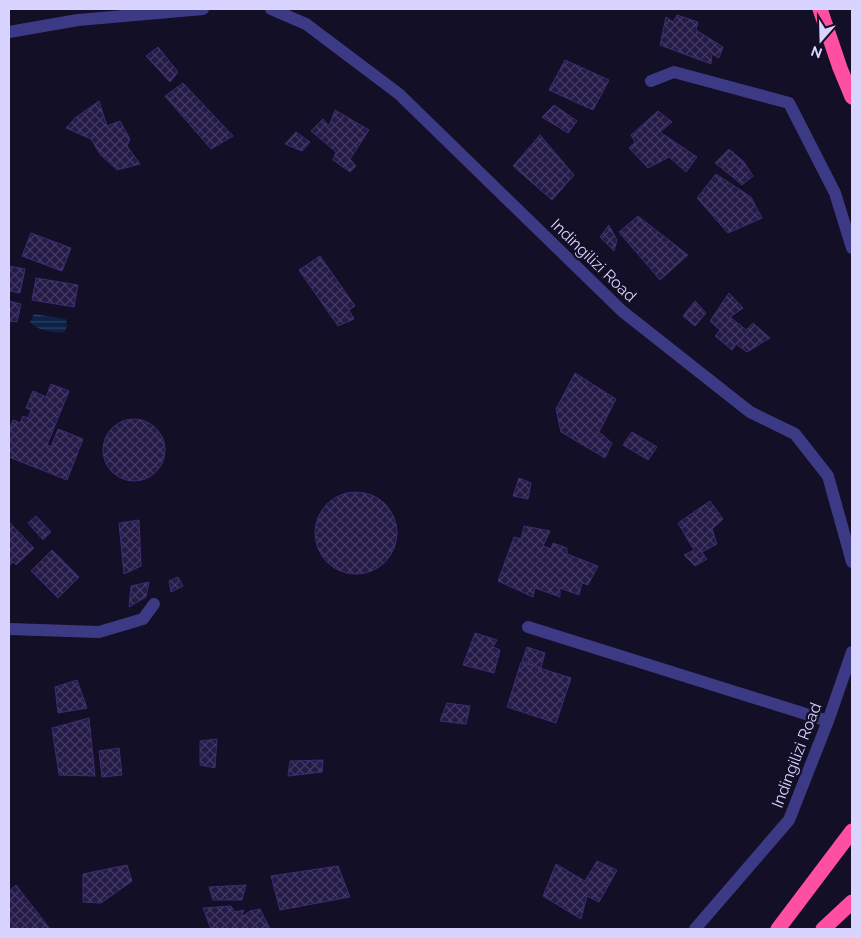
<svg xmlns="http://www.w3.org/2000/svg" width="861" height="938" font-family="Raleway,sans-serif">
	<style>
		.water { fill: url(#water-rules) }
		.building { fill: url(#building-cross-hatch); stroke: #3b2d73 }
		.lines { fill: none; stroke-linecap: round; stroke-linejoin: round }
		.minor { stroke: #3d3a85; stroke-width: 12 }
		.highway { stroke: #ff4fa3; stroke-width: 15 }
		.labels { text-anchor: middle; stroke-width: 5; stroke-linejoin: round; paint-order: stroke }
		.street-label { font-size: 16px; fill: #d9d4ff; stroke: #130f26 }
	</style>
	<defs>
		<pattern id="water-rules" width="6" height="5" patternUnits="userSpaceOnUse" patternTransform="scale(1.25)"><rect width="6" height="5" fill="#0c2248"/><path d="M0 2.5h6" fill="none" stroke="#2f4163"/></pattern>
		<pattern id="building-cross-hatch" width="8" height="8" patternUnits="userSpaceOnUse" patternTransform="scale(1.25)"><rect width="8" height="8" fill="#241b47"/><path d="M0 0l8 8M0 8l8-8" fill="none" stroke="#433b63"/></pattern>
	</defs>
	<rect width="100%" height="100%" fill="#130f26"/>
	<path class="water" d="M34,314L66,319L67,326L64,333C53,332 37,331 30,322Z"/>
	<g class="building">
		<polygon points="677,15 698,22 696,30 723,47 719,58 712,54 711,64 660,45 666,17 673,22"/>
		<polygon points="158,47 178,72 170,82 146,56"/>
		<polygon points="565,60 609,80 593,110 549,90"/>
		<polygon points="183,83 233,136 211,149 165,96"/>
		<polygon points="99,101 107,126 120,121 130,139 127,146 140,164 117,170 100,154 91,139 66,128 75,118"/>
		<polygon points="554,105 577,121 568,133 542,117"/>
		<polygon points="335,110 369,130 350,159 356,166 350,172 333,160 336,152 311,131 323,119 329,126"/>
		<polygon points="658,111 672,122 660,132 697,157 686,172 669,157 648,168 629,148 635,142 631,135"/>
		<polygon points="296,132 310,142 302,151 285,144"/>
		<polygon points="540,135 574,175 552,200 513,166"/>
		<polygon points="729,149 744,162 734,178 715,163"/>
		<polygon points="744,162 753,176 742,185 734,178"/>
		<polygon points="716,174 751,197 762,218 728,233 697,198"/>
		<polygon points="638,216 688,255 660,280 619,232"/>
		<polygon points="609,225 617,240 614,251 600,237"/>
		<polygon points="31,233 71,248 62,271 22,256"/>
		<polygon points="320,256 355,306 349,310 354,319 338,326 299,270"/>
		<polygon points="9,266 25,269 20,293 9,291"/>
		<polygon points="36,278 78,285 74,307 32,300"/>
		<polygon points="729,293 743,308 730,317 746,330 753,323 770,338 747,352 736,344 732,350 715,336 720,330 710,321"/>
		<polygon points="9,301 21,304 17,322 9,321"/>
		<polygon points="695,301 706,313 695,326 683,316"/>
		<polygon points="575,373 616,399 599,432 612,443 605,458 561,432 556,409"/>
		<polygon points="51,384 69,391 47,445 51,447 58,429 83,439 67,480 9,457 9,431 13,420 20,423 23,416 28,418 31,410 26,408 33,391 46,397"/>
		<circle cx="134" cy="450" r="31"/>
		<polygon points="632,432 657,447 648,460 623,445"/>
		<polygon points="519,478 531,483 528,499 513,496"/>
		<circle cx="356" cy="533" r="41"/>
		<polygon points="710,501 723,519 712,529 717,544 702,552 707,559 695,566 684,555 694,550 678,523"/>
		<polygon points="36,516 51,532 43,540 28,523"/>
		<polygon points="139,520 141,566 124,574 119,523"/>
		<polygon points="9,522 34,548 16,565 13,562 9,566"/>
		<polygon points="524,526 550,531 543,546 551,549 553,543 567,548 567,554 598,566 588,585 582,583 579,595 560,588 560,597 535,588 533,597 498,581 514,537 521,539"/>
		<polygon points="52,550 79,577 58,598 31,571"/>
		<polygon points="178,577 183,586 171,592 169,581"/>
		<polygon points="149,582 146,597 129,607 131,586"/>
		<polygon points="475,633 497,640 493,647 500,650 494,673 463,665"/>
		<polygon points="527,647 545,653 541,668 522,661"/>
		<polygon points="521,662 571,678 556,723 507,707"/>
		<polygon points="77,680 87,708 58,713 55,687"/>
		<polygon points="447,703 470,706 466,724 440,721"/>
		<polygon points="89,718 95,776 59,775 52,728"/>
		<polygon points="217,739 215,768 200,765 200,741"/>
		<polygon points="119,748 122,775 102,777 99,751"/>
		<polygon points="323,760 322,772 288,776 290,761"/>
		<polygon points="597,861 617,870 599,902 587,896 581,919 543,896 556,864 585,881"/>
		<polygon points="127,865 132,881 101,903 83,902 83,874"/>
		<polygon points="338,866 350,897 280,910 271,876"/>
		<polygon points="16,885 50,929 9,929 9,891"/>
		<polygon points="246,885 242,900 213,900 209,887"/>
		<polygon points="231,906 235,912 244,910 241,917 250,911 260,909 270,929 211,929 203,908"/>
	</g>
	<g class="lines">
		<g class="minor">
			<polyline points="271,9 306,24 399,94 622,311 750,412 795,434 828,476 852,562"/>
			<polyline points="9,32 78,20 203,9"/>
			<polyline points="651,81 674,72 789,103 835,193 852,248"/>
			<polyline points="528,627 828,721"/>
			<polyline points="9,629 99,632 143,619 154,604"/>
			<polyline points="695,929 789,820 828,721 852,652"/>
		</g>
		<g class="highway">
			<polyline points="820,9 840,68 852,97"/>
			<polyline points="778,929 852,831"/>
			<polyline points="823,929 852,902"/>
		</g>
	</g>
	<g class="labels">
		<g class="street-label">
			<text transform="translate(594 260) rotate(44)" y="6">Indingilizi Road</text>
			<text transform="translate(796 755) rotate(-69)" y="6">Indingilizi Road</text>
		</g>
	</g>
	<rect width="861" height="938" fill="none" stroke="#d9d4ff" stroke-width="20"/>
	<g transform="translate(821 40) rotate(200)" stroke="#130f26" stroke-width="4" paint-order="stroke">
	<path d="M0-4L9 19L0 12L-9 19Z" fill="#d9d4ff"/>
	<text y="-8" font-size="14" font-weight="bold" text-anchor="middle" fill="#d9d4ff">N</text>
	</g>
</svg>
